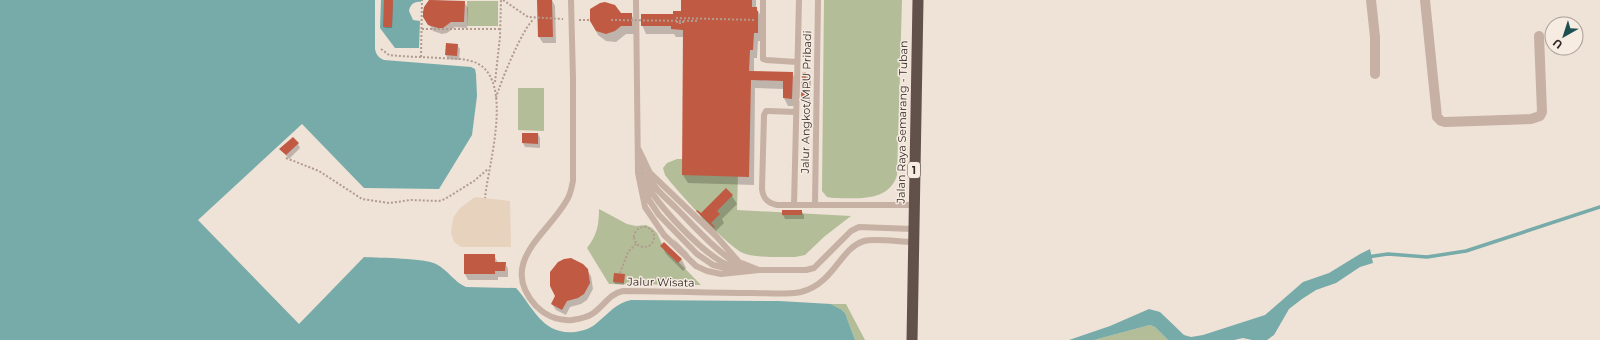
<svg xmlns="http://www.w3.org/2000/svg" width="1600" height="340" viewBox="0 0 1600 340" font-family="Montserrat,sans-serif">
<rect width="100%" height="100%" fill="#efe2d7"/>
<!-- green -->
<path fill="#b3bd98" d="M824,0H902L897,175C889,203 855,198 833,198L827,197L822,191Z
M467,1H498V26H467Z
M518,88H544V131L518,130Z
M677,159H684L738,175L737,210L851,216L825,236L805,255L795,257C781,257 754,258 743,253C727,246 677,191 665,175L663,168L667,163Z
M599,209L627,224L636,226L646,225L652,228L657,233L663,246L701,285L609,284L587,248C597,235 599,225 599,209Z
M831,304H846L865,340H855L845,313L842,310Z
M1150,325L1155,327L1168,340H1094Z"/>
<!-- plaza -->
<path fill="#e7d2be" d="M475,197L510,201L511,247H461L454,242L451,233L453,218L460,208Z"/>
<!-- water -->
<path fill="#77aba9" d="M0,0H375V49C376,55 379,58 384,60L471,67L475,69L476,74L477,96L472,135L439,189L364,188L302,124L198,220L299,324L364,257C380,258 425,258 436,264C448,270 454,282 466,287L516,288C534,308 542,335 575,332C583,331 592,328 598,322C609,313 616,303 631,300L779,301L831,304L842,310L845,313L855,340H0Z
M381,0H421V2C414,1 410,5 409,11L413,20L420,21L419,48H395L380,28Z
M1370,249L1373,263L1360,267L1336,283L1316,290L1302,299L1289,309L1274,335L1267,340H1252L1243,338L1234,340H1168L1155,327L1150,325L1094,340H1069L1110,326L1149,309L1160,312L1184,335L1191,337L1203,335L1265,315L1303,282L1329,273L1360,254Z"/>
<!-- shadow -->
<path fill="#0003" d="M385,0H393L392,28H385L384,26Z
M432,0L464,2L468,8L467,28L455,27L447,33L442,34L433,31L424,16L427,3Z
M538,0H552L555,6L556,43H543L539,37Z
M682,0H756V8L761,16L763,41H758L757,58H754V72L792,73L797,81L796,106H788L784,98V89L755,88L754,185L688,183L683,175L684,37H676L674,34H646L642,25L682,12Z
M621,14H631L636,23V34H626L616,42L606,41L598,35L591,21Z
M457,45L460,49L459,60L448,59L446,55Z
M806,73L811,81L810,107H807L802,99Z
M523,134H538L540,138V148L525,147L523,143Z
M298,144L300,148L289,159L281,149Z
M726,190L732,196L737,204L722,219L724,223L716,231L719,235L702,219L698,211L701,214Z
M801,210L804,215V219H785L783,215Z
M673,238L688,253L690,256L677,244Z
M664,243L682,260L686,268L683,271L666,254L662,246Z
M465,255H494L498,263H505L508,269V277H498V280H468L465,274Z
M587,270L591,276L593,289L587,300L581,304L570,307L566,315L556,310L552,304Z
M624,274V285L615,284L614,282Z"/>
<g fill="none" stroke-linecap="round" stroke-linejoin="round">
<!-- stream -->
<path stroke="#77aba9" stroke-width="3.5" d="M1367,257L1388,254L1427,257L1466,251L1600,207"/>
</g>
<!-- building -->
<path fill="#c05a43" d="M384,0H393L392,27H383Z
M429,0L465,1L464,22H451L443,28H438L428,25L423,17V12L424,7Z
M537,0H552L553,37H538Z
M681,0H752V7H757V11H758V33H754L753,50H750L749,71L793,72L792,99L783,98V81L751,80L749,177L682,175L683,30L671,29V26H641V14H673V11H681Z
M605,2L615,5L621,13H632V26H621L615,31L606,34L596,31L590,21V9L600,3Z
M446,43L458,44L457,56L445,55Z
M802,72H806V99H801Z
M522,133H538V144L522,143Z
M293,137L299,143L286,155L279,149Z
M726,188L733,195L717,211L720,214L711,223L715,227L714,228L696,211L697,210L701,213Z
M782,210H802V215H782Z
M664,242L682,259L678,263L660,246Z
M464,254H495V262H506L505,271H495V274H464Z
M571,258L583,264L588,269L590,283L584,294L578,298L567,301L562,310L551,304L555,296L550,286V272L558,262L564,259Z
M614,273L625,274L624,283L613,282Z"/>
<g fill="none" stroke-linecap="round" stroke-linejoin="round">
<!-- path -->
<path stroke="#b29b8e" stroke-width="2" stroke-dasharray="2 2" stroke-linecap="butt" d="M503,0L528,17L563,19
M579,20H590
M683,21V23H677V18L756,20
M422,29H500
M381,49L389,55C406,57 424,57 441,58C451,59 461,58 471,61C517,73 488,165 485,198
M421,57L422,0
M495,82L500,37L501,0
M496,98C500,83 523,27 534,19
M286,158L319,171L362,199L389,203L411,200L439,201L445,199L474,181L488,169
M634 237a10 10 0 1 1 20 0a10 10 0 1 1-20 0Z
M620,273L628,252L637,243"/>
<!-- service -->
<path stroke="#c6b1a4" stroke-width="6" d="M571,0L573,78V181C572,186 571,191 569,196C553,231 495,261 536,306C546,316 558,321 572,320C578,319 586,318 592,314C603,307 610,293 623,291C666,291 709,293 752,293C768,293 785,295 801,292C834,284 840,248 864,241C875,238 900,242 913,242
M636,0L638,173L645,207L664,235L696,266L707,271L721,274L759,270
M763,0V59L766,60L797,62
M796,112L768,111H766L764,115L762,189C763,198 767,203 777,205H913
M639,150L650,173L716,236L739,262L759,270H806L814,268L851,231L859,227L913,229
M640,159C641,167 643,175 646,183C659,207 699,249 722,262C731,267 739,268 749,269
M647,174C653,188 666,198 677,209C696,228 714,249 737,264
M642,181L649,200L659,215L697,254L713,265L737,271
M794,205L799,0
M815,205L818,0"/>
<!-- minor -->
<path stroke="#c6b1a4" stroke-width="10" d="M1371,0L1375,37V74
M1425,0L1437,117L1441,121L1445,122L1531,119L1540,116L1542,112L1539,36"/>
<!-- trunk -->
<path stroke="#62504a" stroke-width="11" d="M912,340L918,0"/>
<!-- path-bridge -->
<path stroke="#b29b8e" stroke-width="2" stroke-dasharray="2 2" stroke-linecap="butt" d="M611,20L698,21"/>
</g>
<g text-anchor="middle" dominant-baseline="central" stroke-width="3" stroke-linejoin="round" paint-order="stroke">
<!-- shield labels -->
<rect fill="#f7ece2" stroke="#6d635e" stroke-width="1" x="908" y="162" width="12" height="16" rx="3"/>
<g font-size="10" font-weight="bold" fill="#322825">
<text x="914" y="170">1</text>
</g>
<!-- street labels -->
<g font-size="11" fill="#322825" stroke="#f7ece2">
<text transform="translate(806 102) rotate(-89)">Jalur Angkot/MPU Pribadi</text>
<text transform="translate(902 122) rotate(-89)">Jalan Raya Semarang - Tuban</text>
<text transform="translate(661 282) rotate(1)">Jalur Wisata</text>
</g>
</g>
<!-- north arrow -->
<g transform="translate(1564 36) rotate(219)"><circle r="19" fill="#f7ece2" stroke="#a89e96"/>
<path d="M0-3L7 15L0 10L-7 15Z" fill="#1d5151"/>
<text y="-6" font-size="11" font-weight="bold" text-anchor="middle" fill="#322825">U</text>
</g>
</svg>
